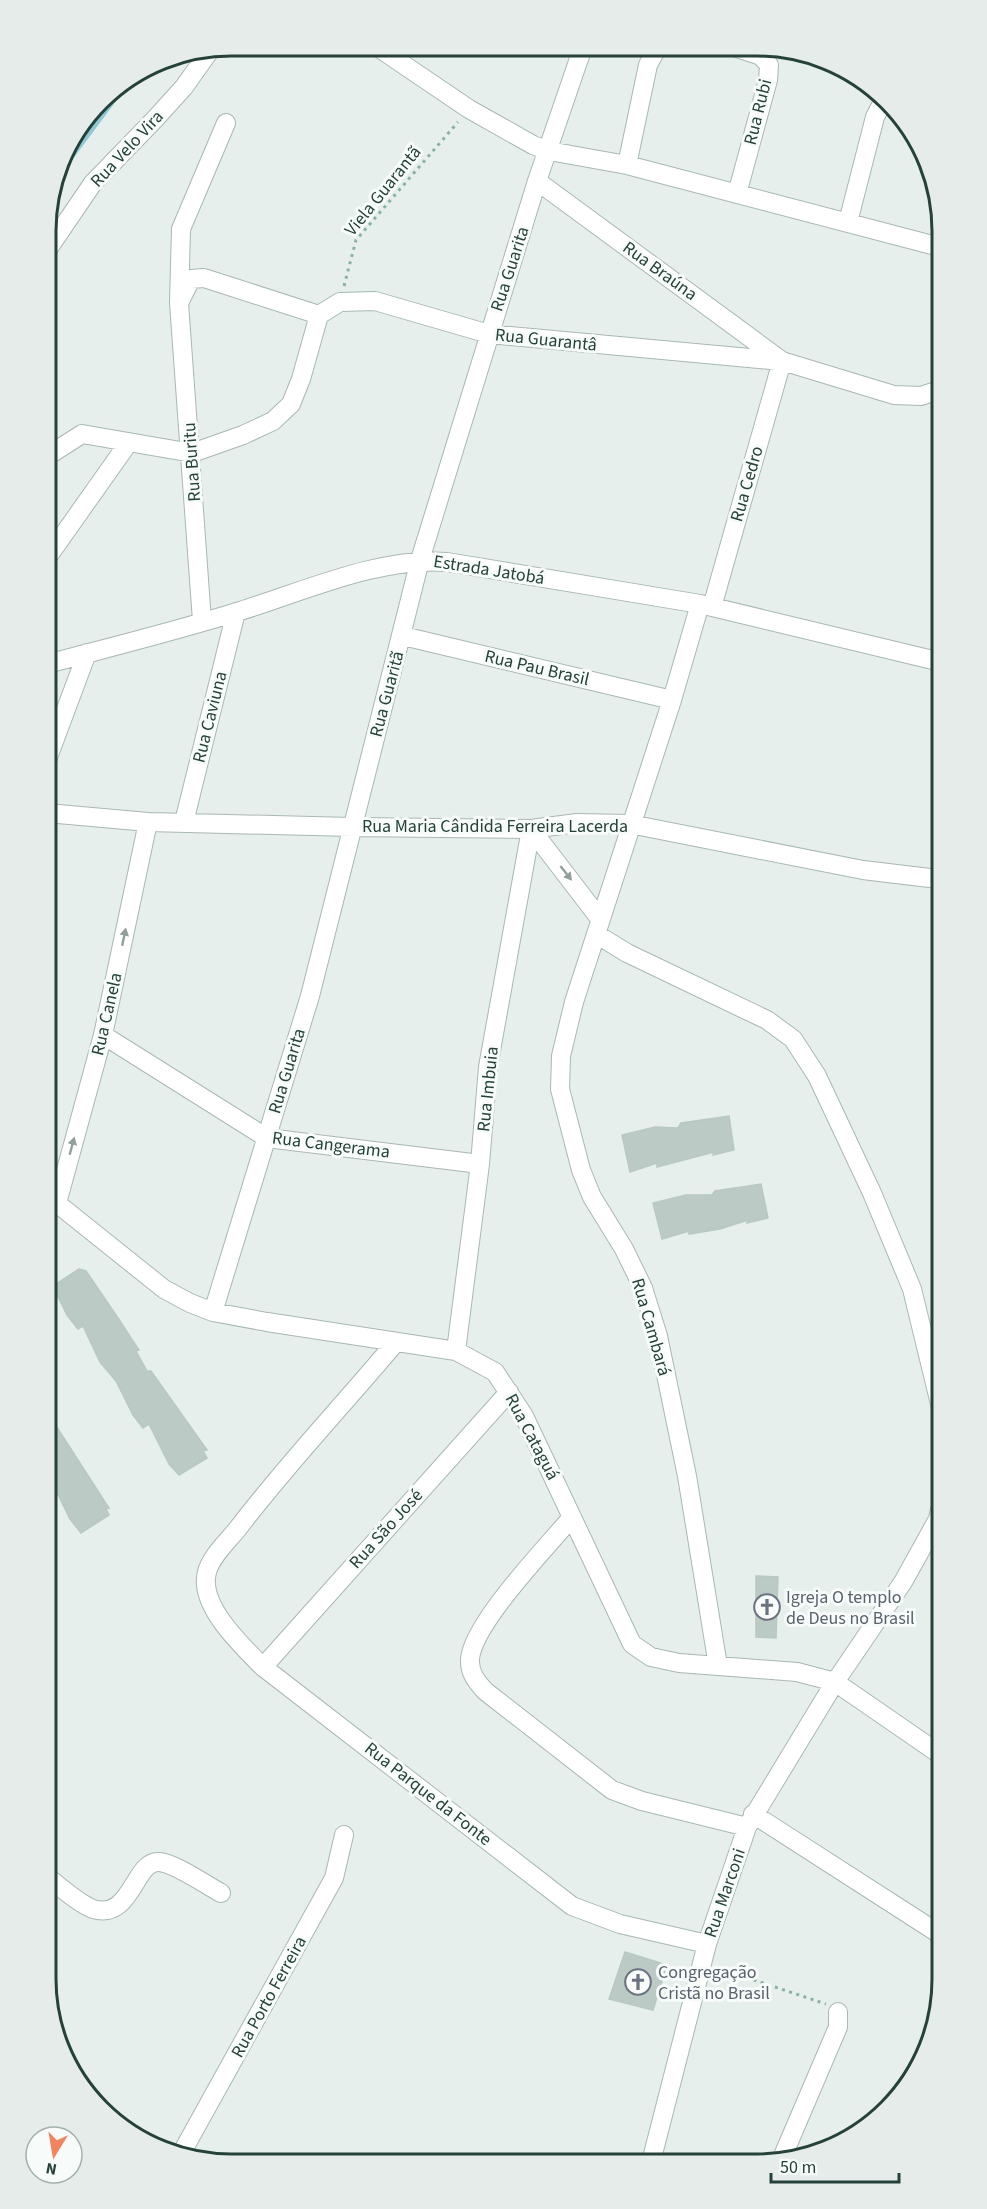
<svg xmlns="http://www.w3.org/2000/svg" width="987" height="2209" viewBox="0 0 987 2209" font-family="'Source Sans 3',sans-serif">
<rect width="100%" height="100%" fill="#e6efeb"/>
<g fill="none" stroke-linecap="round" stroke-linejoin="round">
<!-- stream -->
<path stroke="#8ec9d4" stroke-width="5" d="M57,176L131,77"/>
</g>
<!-- building -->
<path fill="#bbcac4" stroke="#b8c9c2" stroke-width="1.5" d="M729,1116L734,1150L713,1155L714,1152L657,1167V1163L630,1172L622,1135L655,1127L678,1128L681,1123Z
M761,1184L768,1218L747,1223L748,1220L720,1229L689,1234V1231L662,1239L653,1203L686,1195H712L715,1191Z
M79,1269L86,1271L118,1318L139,1350L136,1351L147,1371H151L207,1450L203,1451L207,1458L179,1475L169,1464L149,1424L143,1428L133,1415L116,1381L100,1362L83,1326L78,1329L67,1315L53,1286Z
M49,1415L109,1508L106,1509L109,1515L81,1533L70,1519L50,1478Z
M756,1576L778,1577L776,1638L756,1637Z
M625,1952L667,1965L653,2010L609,1999Z"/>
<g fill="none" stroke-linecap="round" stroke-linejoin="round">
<!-- minor casing -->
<g stroke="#a8b8b2" stroke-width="20">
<path id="minor" d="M376,46L469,109L533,145L549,151L627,165L936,246
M627,165L648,65L657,48
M537,181L782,361L712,607
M737,194L768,80L769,65L761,56L737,48
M848,222L875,117L885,98
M46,252L93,183L155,119L184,87L211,49
M179,303L191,279L204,278L319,315L340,302L375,301L489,334L782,361L894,395L921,396L936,391
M46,457L82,434L192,453L243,435L273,421L291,404L301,379L319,315
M47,558L129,442
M700,604L672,700L574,1002L561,1056L560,1089L581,1170L592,1197L624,1249L643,1288L658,1336L687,1476L718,1666
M202,621L179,303L181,229L226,123
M403,636L672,700
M47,664C111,647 176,631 240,611C305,591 379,557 447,562L700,604L937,661
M47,760L87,653
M47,813L148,822L352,827L531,829L577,823L630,824L863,870L938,879
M184,822L236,612
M531,829L600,919
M596,934L627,953L767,1020L793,1039L817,1076L872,1193L912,1289L940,1404
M103,1035L267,1138L480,1164
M49,1197L164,1289L190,1303L213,1312L267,1322L456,1351L495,1372L524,1416L632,1644L651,1657L679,1663L797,1672L835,1682L941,1755
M57,1203L103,1035L148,822
M213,1312L310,996L420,560L537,181L583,47
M396,1342C344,1404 288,1463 239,1527C229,1540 211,1556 207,1572C198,1605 242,1646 263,1667L572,1906L620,1924L707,1944
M456,1351L480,1164L488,1067L531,829
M572,1517C547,1547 473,1623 470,1659C469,1673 477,1682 485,1691L612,1790L642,1801L747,1827
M263,1667L509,1392
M753,1814L941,1935
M51,1880C63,1889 79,1904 93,1909C132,1921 134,1860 159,1862C175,1863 206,1885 221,1893
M181,2154L334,1878L344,1835
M652,2158L707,1944L747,1827L835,1682L903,1582L938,1519L940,1510
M782,2158L838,2027V2012"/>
</g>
<!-- path -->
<path stroke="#86b3a5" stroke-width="3" stroke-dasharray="3 4.5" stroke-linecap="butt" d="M344,286L356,240L458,122
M718,1968L826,2004"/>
<!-- minor -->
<use href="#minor" stroke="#fff" stroke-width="18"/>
</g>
<!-- one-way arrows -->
<defs><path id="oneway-solid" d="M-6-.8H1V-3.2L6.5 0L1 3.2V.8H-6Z" transform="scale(1.5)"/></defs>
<g fill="#92a09c">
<use href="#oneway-solid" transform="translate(566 873) rotate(52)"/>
<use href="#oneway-solid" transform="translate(124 937) rotate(-78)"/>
<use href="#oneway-solid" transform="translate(72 1146) rotate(-75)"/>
</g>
<!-- icons -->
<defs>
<g id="church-ring" transform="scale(1.35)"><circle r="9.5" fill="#f7fbf9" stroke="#6b7280" stroke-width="1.5"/><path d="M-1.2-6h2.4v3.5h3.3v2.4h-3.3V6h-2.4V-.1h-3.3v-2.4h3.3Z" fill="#6b7280"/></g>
</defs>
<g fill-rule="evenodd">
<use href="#church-ring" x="767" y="1607"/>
<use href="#church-ring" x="638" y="1982"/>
</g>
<g text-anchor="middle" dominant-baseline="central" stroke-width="6" stroke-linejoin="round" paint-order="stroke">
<!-- street labels -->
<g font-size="18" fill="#24423a" stroke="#f7fbf9">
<text transform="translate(758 112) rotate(-76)">Rua Rubi</text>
<text transform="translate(127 149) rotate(-47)">Rua Velo Vira</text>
<text transform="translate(383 191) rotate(-51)">Viela Guarantã</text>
<text transform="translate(510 269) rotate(-72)">Rua Guarita</text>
<text transform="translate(660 271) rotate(36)">Rua Braúna</text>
<text transform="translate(546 340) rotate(6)">Rua Guarantâ</text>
<text transform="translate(192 462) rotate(-94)">Rua Buritu</text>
<text transform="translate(747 484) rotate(-74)">Rua Cedro</text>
<text transform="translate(489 570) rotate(9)">Estrada Jatobá</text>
<text transform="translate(537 668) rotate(13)">Rua Pau Brasil</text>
<text transform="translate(387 694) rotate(-75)">Rua Guaritã</text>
<text transform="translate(210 717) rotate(-76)">Rua Caviuna</text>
<text x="495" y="826">Rua Maria Cândida Ferreira Lacerda</text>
<text transform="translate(107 1014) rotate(-77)">Rua Canela</text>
<text transform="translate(287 1071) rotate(-73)">Rua Guarita</text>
<text transform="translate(488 1089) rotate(-84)">Rua Imbuia</text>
<text transform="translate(331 1145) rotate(7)">Rua Cangerama</text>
<text transform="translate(651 1327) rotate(74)">Rua Cambará</text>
<text transform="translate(532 1437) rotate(62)">Rua Cataguá</text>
<text transform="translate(386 1529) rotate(-48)">Rua São José</text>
<text transform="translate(428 1794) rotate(38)">Rua Parque da Fonte</text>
<text transform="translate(725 1893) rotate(-71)">Rua Marconi</text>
<text transform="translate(269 1997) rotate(-61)">Rua Porto Ferreira</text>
</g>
<!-- worship labels -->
<g font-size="18" fill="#5b616d" stroke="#f7fbf9" text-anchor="start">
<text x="786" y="1597">Igreja O templo<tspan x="786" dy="21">de Deus no Brasil</tspan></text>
<text x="658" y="1972">Congregação<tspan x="658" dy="21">Cristã no Brasil</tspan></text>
</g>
</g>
<!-- crop -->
<path d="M0 0H987V2209H0ZM231 56H757A175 175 0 0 1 932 231V1979A175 175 0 0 1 757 2154H231A175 175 0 0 1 56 1979V231A175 175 0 0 1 231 56Z" fill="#e6ecea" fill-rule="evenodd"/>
<path fill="none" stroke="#24423a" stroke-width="3" d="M231 56H757A175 175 0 0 1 932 231V1979A175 175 0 0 1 757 2154H231A175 175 0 0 1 56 1979V231A175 175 0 0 1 231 56Z"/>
<!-- north arrow -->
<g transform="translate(54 2155) rotate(191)"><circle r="28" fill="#f7fbf9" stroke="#a3b1ad" stroke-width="1.5"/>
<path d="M0-4.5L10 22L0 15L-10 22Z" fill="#f4845f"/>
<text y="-9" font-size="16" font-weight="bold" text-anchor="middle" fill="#24423a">N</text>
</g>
<!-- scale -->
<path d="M771 2173v9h128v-9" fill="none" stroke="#24423a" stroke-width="3"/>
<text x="780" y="2173" font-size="18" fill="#24423a" stroke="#f7fbf9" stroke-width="4.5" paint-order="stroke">50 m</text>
</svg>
